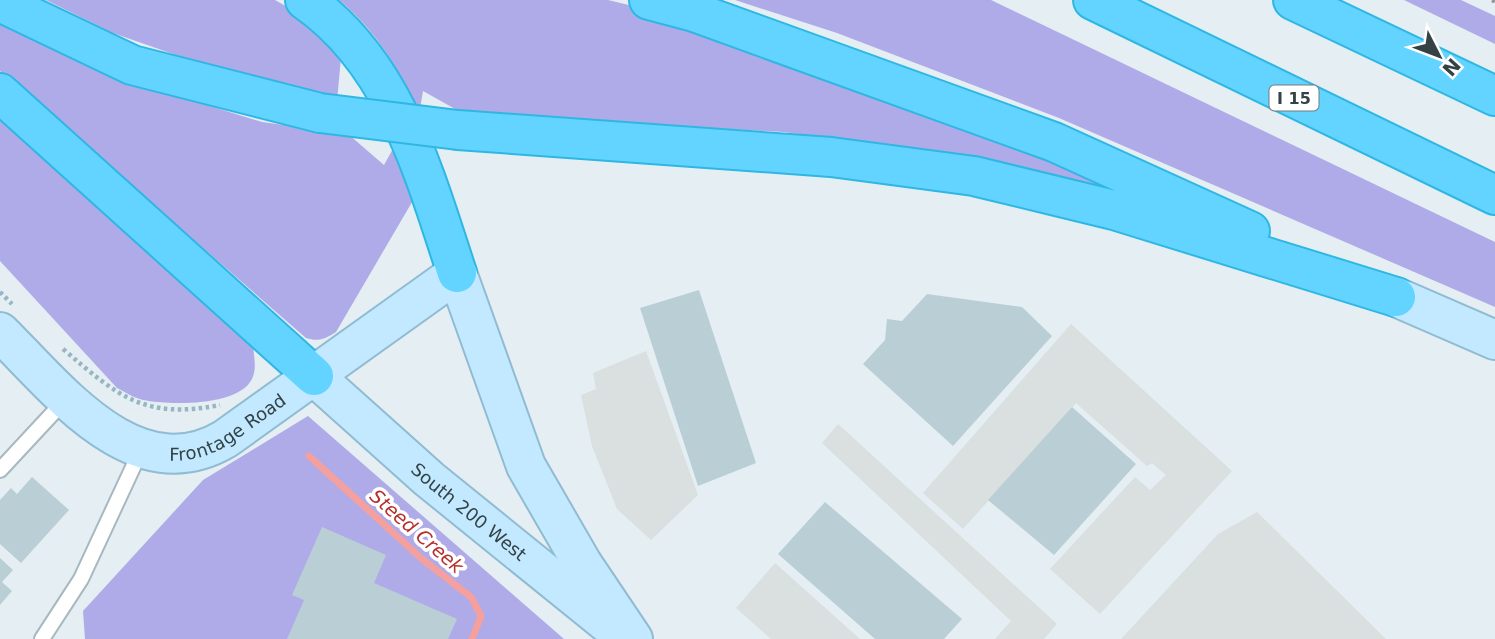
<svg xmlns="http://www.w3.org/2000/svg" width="1495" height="639" viewBox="0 0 1495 639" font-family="'DejaVu Sans',sans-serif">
<rect width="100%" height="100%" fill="#e4eef3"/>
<!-- green -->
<path fill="#afabe9" d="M46,0H275L317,24L342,47L337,101L190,60L113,33Z
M339,0H608L695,21L1205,216L889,147L784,132L464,114L423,91L420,109H417C397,66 376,31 339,0Z
M735,0H991L1495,242V307L1059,118L837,33Z
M1404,0H1461L1495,16V44Z
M0,20L135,83L262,122L348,134L384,165L394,147L415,197L336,332C325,339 319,342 306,338L0,71Z
M0,110L253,346C254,357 257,368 252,379C238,407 169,405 143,400C134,398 125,392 117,388L0,261Z
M308,416L564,639H85L83,611L203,480Z"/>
<!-- parking -->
<path fill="#dadfe0" d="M1071,324L1232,471L1100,614L1050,569L1135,477L1150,490L1166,475L1152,463L1147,466L1076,403L963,529L923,493Z
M646,351L698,495L651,540L617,509L592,446L581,395L596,389L593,373Z
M838,424L1057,624L1044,639H995L1011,621L822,443Z
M1257,512L1386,639H1121L1218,534Z
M775,563L860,639H771L736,608Z"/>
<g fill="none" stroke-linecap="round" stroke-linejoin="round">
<!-- stream -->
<path stroke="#f3a09e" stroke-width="7" d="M309,456L422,559L471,597L481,616L472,639"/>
</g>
<!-- building -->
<path fill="#b9cfd5" d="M699,290L756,463L698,486L640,308Z
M927,294L1022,307L1052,336L953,446L863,364L885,340L887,319L902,321Z
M1072,407L1136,464L1054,555L988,500Z
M32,477L69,510L21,563L0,544V500L11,488L17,494Z
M825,502L962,619L944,639H875L778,554Z
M322,527L386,555L374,583L457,619L448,639H287L304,600L292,595Z
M0,558L13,570L2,582L12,591L0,605Z"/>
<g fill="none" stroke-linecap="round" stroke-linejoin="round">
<!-- lane casing -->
<g stroke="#a7b8bf" stroke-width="18">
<path id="lane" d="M0,470L66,399
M42,639L81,579L141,450"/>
</g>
<!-- secondary casing -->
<g stroke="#90bbd1" stroke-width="42">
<g id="secondary">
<path d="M1396,297L1495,340"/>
<path id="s1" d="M0,332C58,389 135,492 225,439L457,273L526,466L582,563L633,639"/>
<path id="s2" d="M314,376L429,479L612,627"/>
</g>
</g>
<!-- highway casing -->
<g stroke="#2fb7e3" stroke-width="42">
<path id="highway" d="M305,0C395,62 425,176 457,273
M649,0L694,12L1054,142L1250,231
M1093,0L1495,195
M1293,0L1495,96
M0,2L132,65L320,113
M0,93L314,376
M458,130L831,157L974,176L1114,210L1396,297"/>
</g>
<!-- path -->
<path stroke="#97b6c1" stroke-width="4.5" stroke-dasharray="3.5 3.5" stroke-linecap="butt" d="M0,292L12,304
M63,349C118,396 144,420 220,405"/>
<!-- lane -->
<use href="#lane" stroke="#fff" stroke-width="14"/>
<!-- secondary -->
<use href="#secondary" stroke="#c2e9ff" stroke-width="38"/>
<!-- highway -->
<use href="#highway" stroke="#63d4ff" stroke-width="38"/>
<!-- rail -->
<path stroke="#959595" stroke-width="5" stroke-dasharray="9 9" stroke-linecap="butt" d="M1492,0L1495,1"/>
<!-- highway-bridge casing -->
<g stroke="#2fb7e3" stroke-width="42" stroke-linecap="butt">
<path id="highway-bridge" d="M320,113L458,130"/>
</g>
<!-- highway-bridge -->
<use href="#highway-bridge" stroke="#63d4ff" stroke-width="38"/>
</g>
<g text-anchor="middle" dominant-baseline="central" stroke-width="7" stroke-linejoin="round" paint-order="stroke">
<!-- shield labels -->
<rect fill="#fff" stroke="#717b7d" stroke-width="2" x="1269.5" y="85.5" width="49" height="25" rx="5"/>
<g font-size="16" font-weight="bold" fill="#344245">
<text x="1294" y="98">I 15</text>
</g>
<!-- street labels -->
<g font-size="18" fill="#344245" stroke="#fff">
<text stroke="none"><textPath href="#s1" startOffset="278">Frontage Road</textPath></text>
<text stroke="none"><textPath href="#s2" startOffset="206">South 200 West</textPath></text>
</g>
<!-- water labels -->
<g font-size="19" font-style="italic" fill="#b52e2a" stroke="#fff">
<text transform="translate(417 531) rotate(41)">Steed Creek</text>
</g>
</g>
<!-- north arrow -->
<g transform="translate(1439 56) rotate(132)" stroke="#ffffff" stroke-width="5" paint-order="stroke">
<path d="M0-5L12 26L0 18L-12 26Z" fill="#344245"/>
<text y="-10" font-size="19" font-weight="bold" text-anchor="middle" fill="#344245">N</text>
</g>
</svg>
